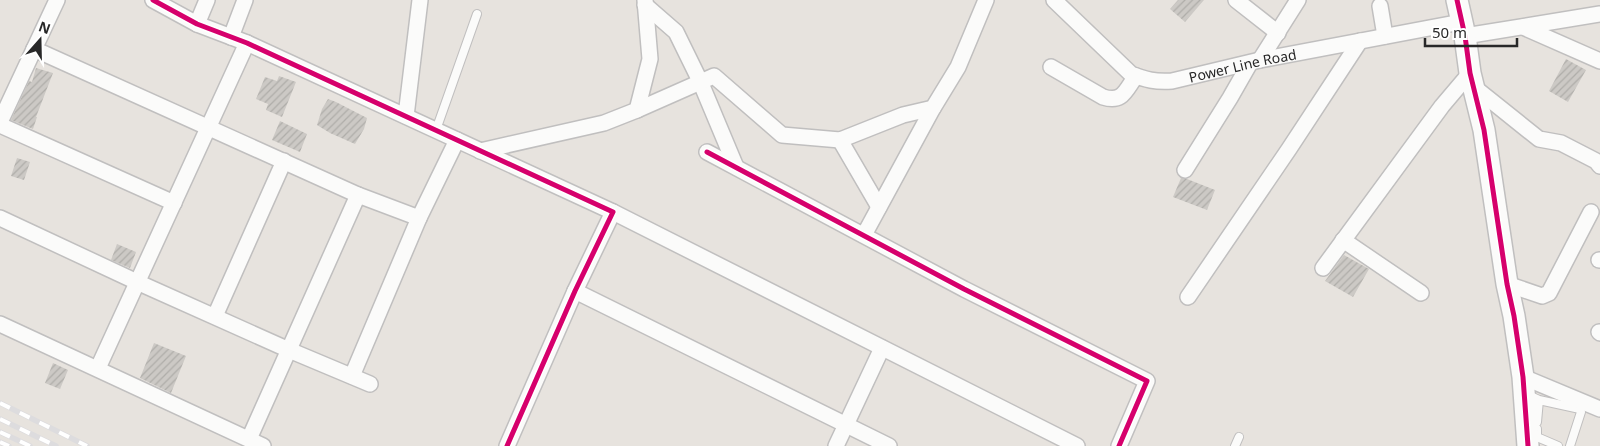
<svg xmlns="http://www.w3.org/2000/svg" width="1600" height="446" viewBox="0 0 1600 446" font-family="'Noto Sans',sans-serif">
<defs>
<pattern id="building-hatch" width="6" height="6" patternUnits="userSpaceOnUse" patternTransform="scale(1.25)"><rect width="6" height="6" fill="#ccc9c5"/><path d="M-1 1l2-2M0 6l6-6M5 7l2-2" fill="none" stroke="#afada9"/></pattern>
</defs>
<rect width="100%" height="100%" fill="#e7e3de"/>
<!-- building -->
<path fill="url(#building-hatch)" d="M1178,0H1204L1185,22L1170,9Z
M1566,59L1586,70L1568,102L1549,91Z
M36,68L53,73L36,117H37L33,129L11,120L29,81L32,82Z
M279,76L296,82L282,117L266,110L268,104L256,99L265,77L277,81Z
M328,99L336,102L367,118L364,129L355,144L330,133L317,125L322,109Z
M280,121L307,134L300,152L272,140Z
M17,158L30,162L24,180L11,176Z
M1181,178L1187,179L1215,190L1207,210L1173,197Z
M117,244L136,252L130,268L111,260Z
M1344,255L1369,269L1353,297L1325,281Z
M154,343L186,356L171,393L140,378Z
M53,363L68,370L60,389L45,383Z"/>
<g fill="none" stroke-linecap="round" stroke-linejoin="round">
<!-- lane casing -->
<g stroke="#c0bfbf" stroke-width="10">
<path id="lane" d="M436,130L477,14
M1526,394L1539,400L1580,409L1581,412L1570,446
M1537,422L1539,400
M1537,429V437L1558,446
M1235,446L1239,437"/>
</g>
<!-- street casing -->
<g stroke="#c0bfbf" stroke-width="18">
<g id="street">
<path d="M153,0L197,24L247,43L613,212L575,291L507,446"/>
<path id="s1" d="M1054,0L1131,74C1146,80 1155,82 1172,81L1260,60L1461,22"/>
<path d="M1236,0L1278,33"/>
<path d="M645,5L676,32L700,81L736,167"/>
<path d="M1380,6L1385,36"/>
<path d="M197,24L207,0"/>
<path d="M1523,27L1600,61"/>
<path d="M1465,36L1600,14"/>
<path d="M231,37L245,0"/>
<path d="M34,49L358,195L419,218L457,140"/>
<path d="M1260,60L1298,0"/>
<path d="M1051,67L1103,97C1123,103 1125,91 1136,76"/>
<path d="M1474,87L1539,139L1561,143L1596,161L1600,166"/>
<path d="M637,110L714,76L782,135L840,140L903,115L933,108L958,67L986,0"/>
<path d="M406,116L420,0"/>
<path d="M0,122L57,0"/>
<path d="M0,125L174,203"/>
<path d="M840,140L879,207"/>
<path d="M480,151L604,123L637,110L650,59L645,0"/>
<path d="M707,152L964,289L1147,381L1119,446"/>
<path d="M1185,170L1230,98L1250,63"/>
<path d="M613,212L1077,446"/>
<path d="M0,218L137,282L289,350L370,384"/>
<path d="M864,235L933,108"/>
<path d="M1343,240L1421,293"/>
<path d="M1599,260H1600"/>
<path d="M1323,268L1442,106L1470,73"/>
<path d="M1507,284L1542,296L1549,293L1591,212"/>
<path d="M575,291L889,446"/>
<path d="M1188,297L1289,149L1360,41"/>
<path d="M215,316L284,161"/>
<path d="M0,324L263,446"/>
<path d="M1599,332L1600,333"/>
<path d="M98,368L247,43"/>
<path d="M352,376L419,218"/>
<path d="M1523,377L1600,409"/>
<path d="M249,439L358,195"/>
<path d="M836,446L882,348"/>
</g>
</g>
<!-- secondary casing -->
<g stroke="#c0bfbf" stroke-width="24">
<path id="secondary" d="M1457,0L1465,36L1470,73L1484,130L1507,284L1514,316L1523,377L1528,446"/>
</g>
<!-- lane -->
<use href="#lane" stroke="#fbfbfa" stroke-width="8"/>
<!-- street -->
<use href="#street" stroke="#fbfbfa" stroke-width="15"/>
<!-- secondary -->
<use href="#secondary" stroke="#fbfbfa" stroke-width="21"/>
<!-- rail casing -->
<g stroke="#dddcde" stroke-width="5.5">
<path id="rail" d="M0,403L87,446
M0,419L56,446
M0,432L30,446
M0,442L9,446"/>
</g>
<!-- rail -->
<use href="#rail" stroke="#fff" stroke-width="4" stroke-dasharray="11" stroke-linecap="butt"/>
<!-- cycleway casing -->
<g stroke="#fff" stroke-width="8">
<path id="cycleway" d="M153,0L197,24L247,43L613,212L575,291L507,446
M1457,0L1465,36L1470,73L1484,130L1507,284L1514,316L1523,377L1528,446
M707,152L964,289L1147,381L1119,446"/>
</g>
<!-- cycleway -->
<use href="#cycleway" stroke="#d6006c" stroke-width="5"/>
</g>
<g text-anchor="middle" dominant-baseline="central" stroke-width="4" stroke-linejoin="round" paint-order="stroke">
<!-- street labels -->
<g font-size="14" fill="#282828" stroke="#fff">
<text stroke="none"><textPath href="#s1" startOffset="221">Power Line Road</textPath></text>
</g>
</g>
<!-- north arrow -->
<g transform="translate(40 40) rotate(20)" stroke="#ffffff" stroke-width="4" paint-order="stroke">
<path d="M0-4L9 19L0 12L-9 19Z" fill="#282828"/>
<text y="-8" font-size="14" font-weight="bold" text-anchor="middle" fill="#282828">N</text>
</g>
<!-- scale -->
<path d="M1425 38v8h92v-8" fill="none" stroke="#282828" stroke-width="2.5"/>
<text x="1432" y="38" font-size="15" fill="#282828" stroke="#ffffff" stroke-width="4" paint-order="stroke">50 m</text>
</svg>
